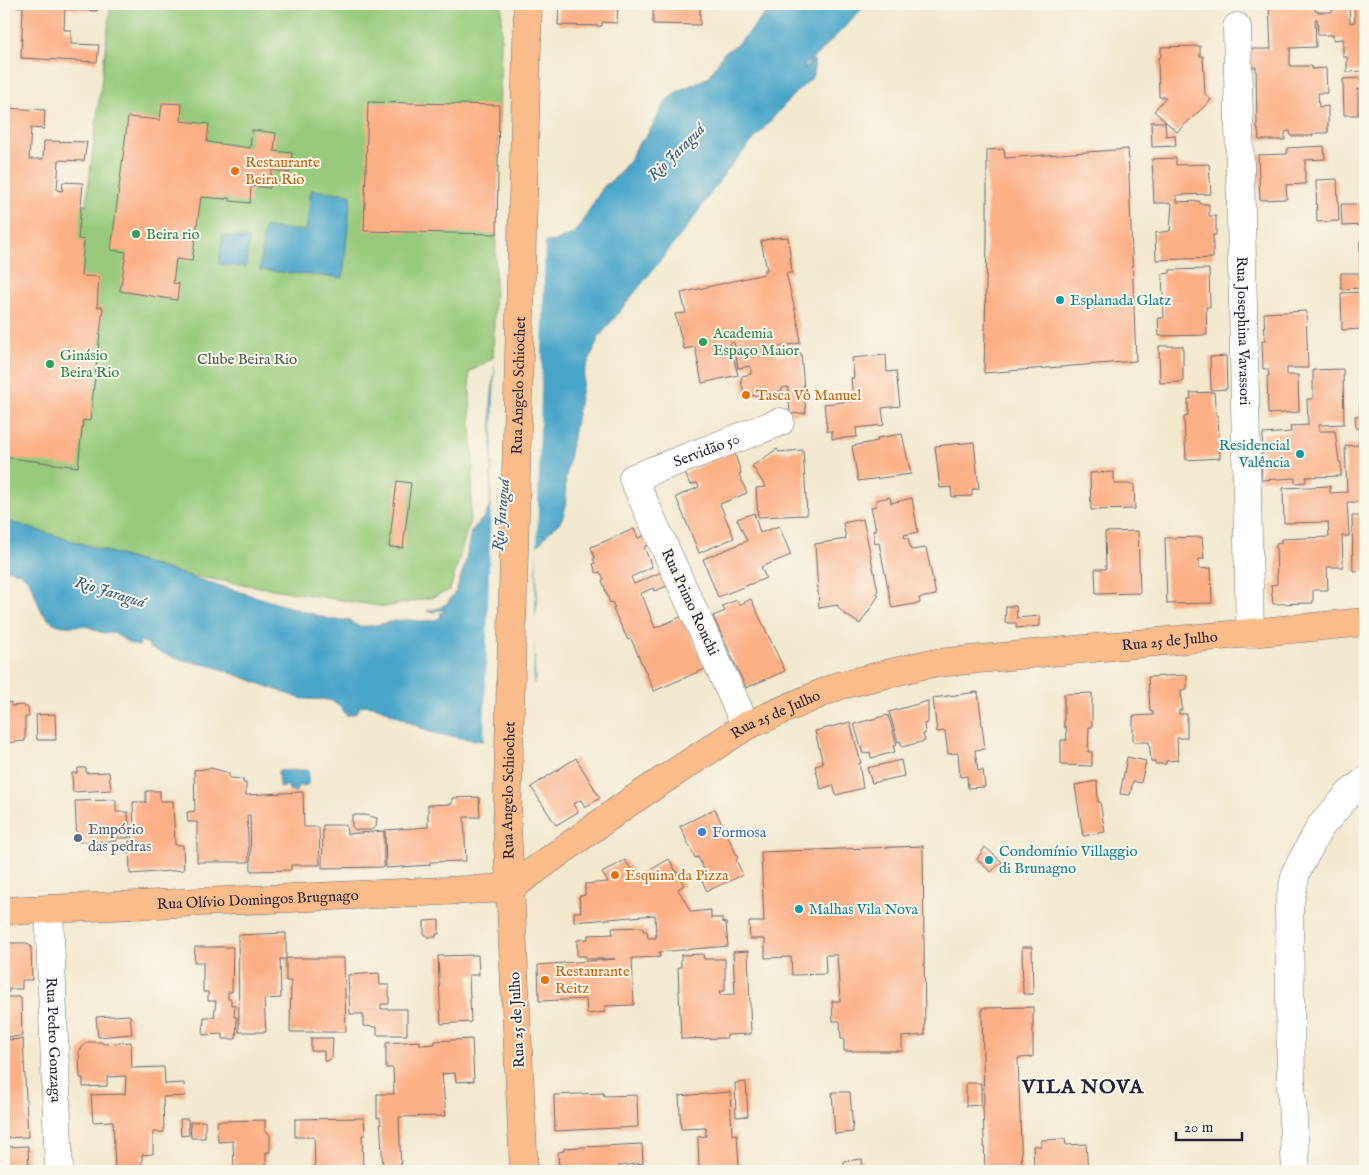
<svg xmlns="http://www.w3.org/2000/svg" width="1369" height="1175" viewBox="0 0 1369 1175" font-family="'IM FELL English',serif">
<rect width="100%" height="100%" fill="#fbf7ec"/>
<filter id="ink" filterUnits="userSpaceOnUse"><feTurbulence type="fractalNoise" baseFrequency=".02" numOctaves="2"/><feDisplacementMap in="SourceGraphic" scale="10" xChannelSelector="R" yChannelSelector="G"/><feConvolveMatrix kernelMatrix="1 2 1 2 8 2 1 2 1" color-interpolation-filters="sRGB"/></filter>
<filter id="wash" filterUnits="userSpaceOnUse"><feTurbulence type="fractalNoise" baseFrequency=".0096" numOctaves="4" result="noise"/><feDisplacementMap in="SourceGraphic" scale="20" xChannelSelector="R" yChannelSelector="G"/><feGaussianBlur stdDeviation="1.12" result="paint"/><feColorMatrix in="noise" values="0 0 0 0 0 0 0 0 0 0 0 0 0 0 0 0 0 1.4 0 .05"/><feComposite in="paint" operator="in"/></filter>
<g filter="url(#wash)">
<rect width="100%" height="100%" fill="#f2e8ce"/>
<!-- green -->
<path fill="#97ca7b" stroke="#5c765b" d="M111,4H502L493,358L469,372L473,467L470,520L450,590L430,598L385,607L186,575L4,520V202L86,205Z"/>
<!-- water -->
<path fill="#4aa5c8" stroke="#366482" d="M773,4H867L822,50L805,65L804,69H805L810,62L814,60V73L810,80L794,94L726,171L687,227L599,337L585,370L566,475C564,491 570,511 558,524C555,527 552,529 549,532C543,538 544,541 536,546L537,604L533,627L535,679L519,720L495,738L483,741L442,735L427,731L378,707L368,705L360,706C358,713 354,715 346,715C344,712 342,707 339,705C330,696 310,701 299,698L215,667L175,658L150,648L147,643L140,641L139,646L129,643L113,632C100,636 96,628 84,626C75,625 65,628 56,624C27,611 45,572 4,569V520L332,620H350C352,622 354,625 359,626C374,628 390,620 406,620C417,620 430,624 441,617L440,614L446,610H437L434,612L427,611L440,608L443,605H446L456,591L465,565L471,531L485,516L490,506L492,463L491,403L499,333L540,243L556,241L575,233L604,186L616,177L629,161L639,143L646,137L667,100L678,91L709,77L724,53L737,44L748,34Z
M311,190L351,194L343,278L260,270L264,227L306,231Z
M222,236L249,239L246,267L219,264Z
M308,770V784L303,787L299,784L298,790L293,792L289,790L288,785L282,788L279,786L278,771Z"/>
<!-- pier -->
<path fill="#f2e8ce" d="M545,239L533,692L522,721L495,741L484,743L496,332L502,305L521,254L538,240Z"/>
<g id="blocks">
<!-- building -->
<path fill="#fbaf85" d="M4,4H98L97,11L65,9L64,30H71V44L99,45L97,62L21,58L23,7L4,6Z
M559,4H618L617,23L602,22V26L558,25Z
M653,4H700V25L653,24Z
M1315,5V11H1318V12H1332V6L1349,5L1350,23L1355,22L1354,6L1365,5V71L1347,72V57H1343V39L1333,40V35H1318L1317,19H1315L1316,47L1290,48V66H1312V69L1326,68L1327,93H1318L1319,107L1328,106V133H1317L1313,134V136H1291L1290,131L1285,132V140H1259L1258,129H1257L1256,67H1249V49H1271L1269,6Z
M1200,46V56H1203L1205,94L1211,100L1177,132L1154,111L1166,97H1159L1158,58L1161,57V47Z
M1362,78L1363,89H1358V115H1344L1343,79Z
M368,102L499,105L497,234L364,231Z
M162,103L182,104L181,121L209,124L207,142L250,148L252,130L276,133L274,151L292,153L290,173L272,170L270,188L251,186L250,203L230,201V198H226V199L201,197L192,261L176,259L173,283L179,284L177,300L120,291L126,252L111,250L128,117L160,120Z
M4,108L45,110L44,129L31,128L29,159H43L44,141L87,142L84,161L59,160L57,190L62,191L63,182L83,183L78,239L84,240L81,276L99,277L97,307H103L90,421L83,420L78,467L4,457Z
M1151,122H1165L1166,136L1175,135L1176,146L1152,147Z
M1324,146L1325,159L1305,160V184L1286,185L1287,199L1260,200L1258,155L1287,154V148Z
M1004,149L1005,158L1128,149L1136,361L984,373L987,240V150Z
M1176,158V165L1209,164L1211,194L1177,195V202L1200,201V204H1209V216H1216V235H1213V258L1156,260L1155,233L1170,231L1172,203H1154L1152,159Z
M1337,179L1339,221L1317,222L1316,180Z
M1341,204H1362L1363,225L1342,226Z
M1362,234H1365V329L1342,330L1341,293L1362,292V288L1341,289V273H1360V241H1362Z
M788,237L792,273H786L799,327L800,343L776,347L777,356L801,353L806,413L790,414L788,387L782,388V391L745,397L741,381L742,376L751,374V366L738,368L734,342L730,343L738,375L702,383L695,347L684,349L675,314L686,313L681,293L764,274V270H767L761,241L774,238Z
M1209,269L1210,307H1206L1207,335L1159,336L1158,318H1164L1162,274L1170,273V270Z
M1306,311L1308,368H1287V375H1298L1299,412L1268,414L1267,376H1269L1268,369H1263L1262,341H1265L1264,313Z
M1159,346H1183V382L1160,383Z
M886,355L887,372L896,371L900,406L882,408L884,425L856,428L857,437L832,439V431H827L824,404L853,401L851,378H854L852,358Z
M1226,356L1227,389L1211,390L1210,357Z
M1343,369L1344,424L1319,425V431H1335L1339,462H1341V476L1306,477V482L1295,483V478L1261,480L1263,434L1291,432L1290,426L1308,425L1307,399H1313V370Z
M1214,392L1216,415H1218L1220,458L1186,460L1184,417L1188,416V399H1191L1190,393Z
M1360,404H1365L1363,469H1365V502H1347L1349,536H1342L1343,567H1327L1328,590H1313V603L1273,604L1271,585L1277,584L1276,544L1281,543V539L1329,537L1328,522L1284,523L1283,488L1330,486V493L1347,492L1345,446L1359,445V428H1356L1355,416H1360Z
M902,434L911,474L858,481L852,446L878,441L877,438Z
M974,442L979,489H972V496L952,497L951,487L940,488L935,446Z
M777,449L779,452L803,450L807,515L758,517L756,488L766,487L752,466Z
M734,451L741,473L739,474L747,493L720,504L734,538L699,553L676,497L699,487L697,483L690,485L685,473Z
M1114,472V484H1134L1135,509L1091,510L1090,473Z
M397,481L411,483L403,548L389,547Z
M890,497L891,503L912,498L918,532L904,535L905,538H908L911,550L926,548L936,595L919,598L920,603L892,608L879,543L875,544L873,530H876L871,507L876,506V500Z
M754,513L760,533L779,526L791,555L761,567L766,578L718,597L703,559L747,541L737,519Z
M1352,516H1365V570L1353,571Z
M863,519L878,591L876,593L879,595L860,624L843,613L838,607V605L819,608L815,544L846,539L843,523Z
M634,529L638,538L648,534L653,544L644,547L652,567L631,577L634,584L664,571L670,585L654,591L653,588L640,594L642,598L643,597L655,628L683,616L705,669L654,691L631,639L628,640L613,609L615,608L612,602L610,603L602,580L604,579L600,572L596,573L593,564L595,563L593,559L595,558L591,547Z
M1138,531L1140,593L1096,594L1095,569H1106L1105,532Z
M1202,537L1204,559H1199V569L1211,568L1212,603L1167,604L1165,538Z
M751,599L785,671L746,688L713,616L725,611L722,606L737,600L739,605Z
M1006,606H1016L1017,618L1040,616V626L1016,628V623H1005Z
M1187,675V689L1181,690L1182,710H1179V714H1187V738H1177L1178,760L1166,761V764H1155V762H1151L1149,742H1133V716L1153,715V712L1150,711L1148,677Z
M978,692L985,749L975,750L978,771L983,770L985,787L968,788L967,776L960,777L958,753L948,754L945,731L937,732L933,698Z
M1092,693V727H1089L1088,752H1092V766L1061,765V740H1067L1066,727H1064V694Z
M928,701V723L924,724L925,734H923L925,741L902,747L900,741L898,742L889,712Z
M11,702V706L24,705V707H28L29,717H25V741L4,743V703Z
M55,714L56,740H37L36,715Z
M888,715L897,745L893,746L895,752L871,758L870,752L863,754L854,724Z
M850,722L861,763H859L863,788L836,795L833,785L821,789L815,766L823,764L815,731Z
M1127,757L1146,761L1141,783L1133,781L1130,795L1120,794Z
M576,758L600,798L585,807L581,800L573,804L578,812L556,825L531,787Z
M901,760L904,776L872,783L867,768Z
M78,768H86V773L109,772L111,790L73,792L72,773H77Z
M211,768L229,773V778L243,779V783H246V795L303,792L304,827H319L320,865H291V870L251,871L250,815H247L249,862H197V822H188L187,812L195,811L194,770Z
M1097,781L1098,802H1100L1105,832L1083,836L1075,785Z
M146,791H160V801H173L175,845H183L184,870L130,874L129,841H132L131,832H134L133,802H146Z
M479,797L480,817H464L466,861L430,862V865L386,868L385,830L428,827V805L452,804V798Z
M116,800V812H128L129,838H117V841L77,842L75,801Z
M715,809L738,858L736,860L743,875L707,891L700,876L706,874L698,857L695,858L680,826Z
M352,815H365L377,818L376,827L371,830H356L352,827Z
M323,825H346L347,834L384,831V867L322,868Z
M923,846L925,1035L902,1037V1051H844V1039H841L840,1021H833L832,1001H840L837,955H825L826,974L792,975L791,957L765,958V939H750L749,922H764L761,852Z
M985,847L1002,862L991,872L977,859Z
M669,859L684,885L678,889L691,912L711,910V918H722V922L726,923L728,946L659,952L660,957L632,958L634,1005L605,1006V1012L587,1014L586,999L539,1001L538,965L615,959H586V956H577V940L588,939V935L613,934L612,928L643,927V931H647L648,938H656L655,915L574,922V912H581L579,896L585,895V884L608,882L602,873L625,860L637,878Z
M439,920V934H436V937H427V935H424V921Z
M286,933V959L289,958H344L346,1032H290L291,981H286V959H280L281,998L264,999L266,1032H239L238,935Z
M4,943H27L31,947L32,980H22V989H9V992L4,993Z
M195,947H233L232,992H228V999H231V1005H235L234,1017H237L236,1039H223V1034L203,1035L204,1017H214L216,1001H208V992H203V962H194Z
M1022,947H1032L1033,994H1023Z
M748,951L751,1034L727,1035V1038L681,1039L678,967H681V955L703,954L704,959H725V991H719L720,995L735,994L733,952Z
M478,955L479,975H469L471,1022L441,1024L438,956Z
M379,973L380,985H389V1004H381V1009H407V1035H377V1027L363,1026V1014H350L348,975Z
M4,997H21L22,1036L4,1037Z
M1033,1007V1057L1018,1058L1022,1171H985L983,1105H984L982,1008Z
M130,1015L132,1034L98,1037L96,1017Z
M311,1038H333L332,1057L328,1061H324V1051H311Z
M23,1039L28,1137L4,1138V1040Z
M472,1039L474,1081L456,1082L455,1073L442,1074L446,1116L399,1117L401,1171H383L380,1117L377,1118V1094H394L393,1068H386V1043L420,1041V1045L435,1044V1041Z
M87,1042H102L103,1044L131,1042L132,1068L164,1067L165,1084L184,1083L185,1096L163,1097L164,1132H153V1154L142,1155V1171H115L113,1121L93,1122L91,1095L125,1094L126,1076L107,1077V1086L83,1087V1078H80L79,1051Z
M746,1082L748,1116L736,1117L735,1083Z
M966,1083H981V1105L966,1106Z
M730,1092L732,1135L737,1134L739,1166H717V1171H699L698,1137L706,1136V1128L681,1129L679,1096Z
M832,1092H850L853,1132L835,1134Z
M603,1093L604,1096L637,1095L638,1127L555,1131L554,1095Z
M364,1118L365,1135H362L363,1171H315L314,1137H295V1119Z
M180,1119H188L189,1135L181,1136Z
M265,1120V1132H268L270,1135V1152H266V1171H234L233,1141L218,1142L217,1121Z
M205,1121V1138H191L190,1122Z
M1065,1139L1066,1145L1086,1144L1088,1171H1034L1033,1146H1041V1140Z
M642,1144L643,1163L619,1166V1171H559L558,1152L564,1151V1148Z
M28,1146L29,1171H4V1147Z
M862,1159L863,1171H844V1161Z"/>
</g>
</g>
<g filter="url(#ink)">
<use href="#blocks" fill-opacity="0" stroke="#6b676e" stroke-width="1"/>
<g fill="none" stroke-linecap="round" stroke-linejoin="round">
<!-- minor casing -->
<g stroke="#6b676e" stroke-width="29">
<g id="minor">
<path id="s1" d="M1237,27L1250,634"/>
<path id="s2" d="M746,726L633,478L780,422"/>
<path id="s3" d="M49,909L59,1171"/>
<path d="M1296,1171L1291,1086L1289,907L1296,872L1320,827L1349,794L1365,781"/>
</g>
</g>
<!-- major casing -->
<g stroke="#6b676e" stroke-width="29">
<g id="major">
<path id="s4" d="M510,888L631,801L746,726L838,686L927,664L1365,622"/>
<path id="s5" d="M4,911L510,888"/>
<path id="s6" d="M524,1171L507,826L528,4"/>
</g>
</g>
<!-- minor -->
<use href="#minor" stroke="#fff" stroke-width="28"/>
<!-- major -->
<use href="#major" stroke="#f9bc8a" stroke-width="28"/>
</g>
</g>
<!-- markers -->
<g fill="#e8710a" stroke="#fbf7ec" stroke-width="2">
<circle cx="235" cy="171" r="5"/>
<circle cx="746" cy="395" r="5"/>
<circle cx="615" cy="875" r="5"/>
<circle cx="545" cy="980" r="5"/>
</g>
<g fill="#2e9e5b" stroke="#fbf7ec" stroke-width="2">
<circle cx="136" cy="234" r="5"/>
<circle cx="703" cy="342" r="5"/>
<circle cx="50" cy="364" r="5"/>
</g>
<g fill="#0f9aa8" stroke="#fbf7ec" stroke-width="2">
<circle cx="1060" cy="300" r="5"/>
<circle cx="1300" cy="454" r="5"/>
<circle cx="989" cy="860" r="5"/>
<circle cx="799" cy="909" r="5"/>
</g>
<circle fill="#3f7fe0" stroke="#fbf7ec" stroke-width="2" cx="702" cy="832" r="5"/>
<circle fill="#5c6f8a" stroke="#fbf7ec" stroke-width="2" cx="78" cy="838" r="5"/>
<g text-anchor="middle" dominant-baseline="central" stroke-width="4" stroke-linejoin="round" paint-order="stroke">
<!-- food labels -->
<g font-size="15" fill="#c56008" stroke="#fbf7ec" text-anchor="start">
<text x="245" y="162">Restaurante<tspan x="245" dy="17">Beira Rio</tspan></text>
<text x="756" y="395">Tasca Vô Manuel</text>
<text x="625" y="875">Esquina da Pizza</text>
<text x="555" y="971">Restaurante<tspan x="555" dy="17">Reitz</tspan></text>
</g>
<!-- leisure labels -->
<g font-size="15" fill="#27864d" stroke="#fbf7ec" text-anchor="start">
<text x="146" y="234">Beira rio</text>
<text x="713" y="333">Academia<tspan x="713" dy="17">Espaço Maior</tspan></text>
<text x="60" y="355">Ginásio<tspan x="60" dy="17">Beira Rio</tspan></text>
</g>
<!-- culture labels -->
<g font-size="15" fill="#0d838f" stroke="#fbf7ec" text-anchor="start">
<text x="1070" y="300">Esplanada Glatz</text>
<text x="1290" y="445" text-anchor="end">Residencial<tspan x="1290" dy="17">Valência</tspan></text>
<text x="999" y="851">Condomínio Villaggio<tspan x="999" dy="17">di Brunagno</tspan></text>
<text x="809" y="909">Malhas Vila Nova</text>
</g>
<!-- street labels -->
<g font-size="15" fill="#22223b" stroke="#fbf7ec">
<text stroke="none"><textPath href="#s1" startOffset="304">Rua Josephina Vavassori</textPath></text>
<text stroke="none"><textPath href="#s6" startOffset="786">Rua Angelo Schiochet</textPath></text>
<text stroke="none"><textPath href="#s2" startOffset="351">Servidão 50</textPath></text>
<text transform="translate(690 602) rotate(65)">Rua Primo Ronchi</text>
<text stroke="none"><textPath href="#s4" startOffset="722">Rua 25 de Julho</textPath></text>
<text stroke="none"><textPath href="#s4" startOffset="318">Rua 25 de Julho</textPath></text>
<text stroke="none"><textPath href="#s6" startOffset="381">Rua Angelo Schiochet</textPath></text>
<text stroke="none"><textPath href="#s5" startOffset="254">Rua Olívio Domingos Brugnago</textPath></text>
<text transform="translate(517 1020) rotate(-93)">Rua 25 de Julho</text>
<text stroke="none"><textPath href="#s3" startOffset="131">Rua Pedro Gonzaga</textPath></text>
</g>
<!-- park labels -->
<g font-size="15" fill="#4b5d51" stroke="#fbf7ec">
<text x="247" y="359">Clube Beira Rio</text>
</g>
<!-- service labels -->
<g font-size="15" fill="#4e5e75" stroke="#fbf7ec" text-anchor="start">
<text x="88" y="829">Empório<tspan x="88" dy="17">das pedras</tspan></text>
</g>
<!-- shop labels -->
<g font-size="15" fill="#366cbe" stroke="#fbf7ec" text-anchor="start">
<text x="712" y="832">Formosa</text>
</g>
<!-- water labels -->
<g font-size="16" font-style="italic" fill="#345d7a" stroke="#fbf7ec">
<text transform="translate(677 153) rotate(-45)">Rio Jaraguá</text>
<text transform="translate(502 515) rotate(-85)">Rio Jaraguá</text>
<text transform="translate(110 593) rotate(17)">Rio Jaraguá</text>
</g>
<!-- district labels -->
<g font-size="20" font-weight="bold" letter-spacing="1" fill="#22223b" stroke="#fbf7ec">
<text x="1083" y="1087">VILA NOVA</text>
</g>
</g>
<!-- margin -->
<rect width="1369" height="1175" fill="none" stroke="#fbf7ec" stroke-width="20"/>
<!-- scale -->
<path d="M1176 1132v8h66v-8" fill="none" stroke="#22223b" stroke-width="2.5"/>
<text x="1184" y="1132" font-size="15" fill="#22223b" stroke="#fbf7ec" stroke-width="4" paint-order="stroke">20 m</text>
</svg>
